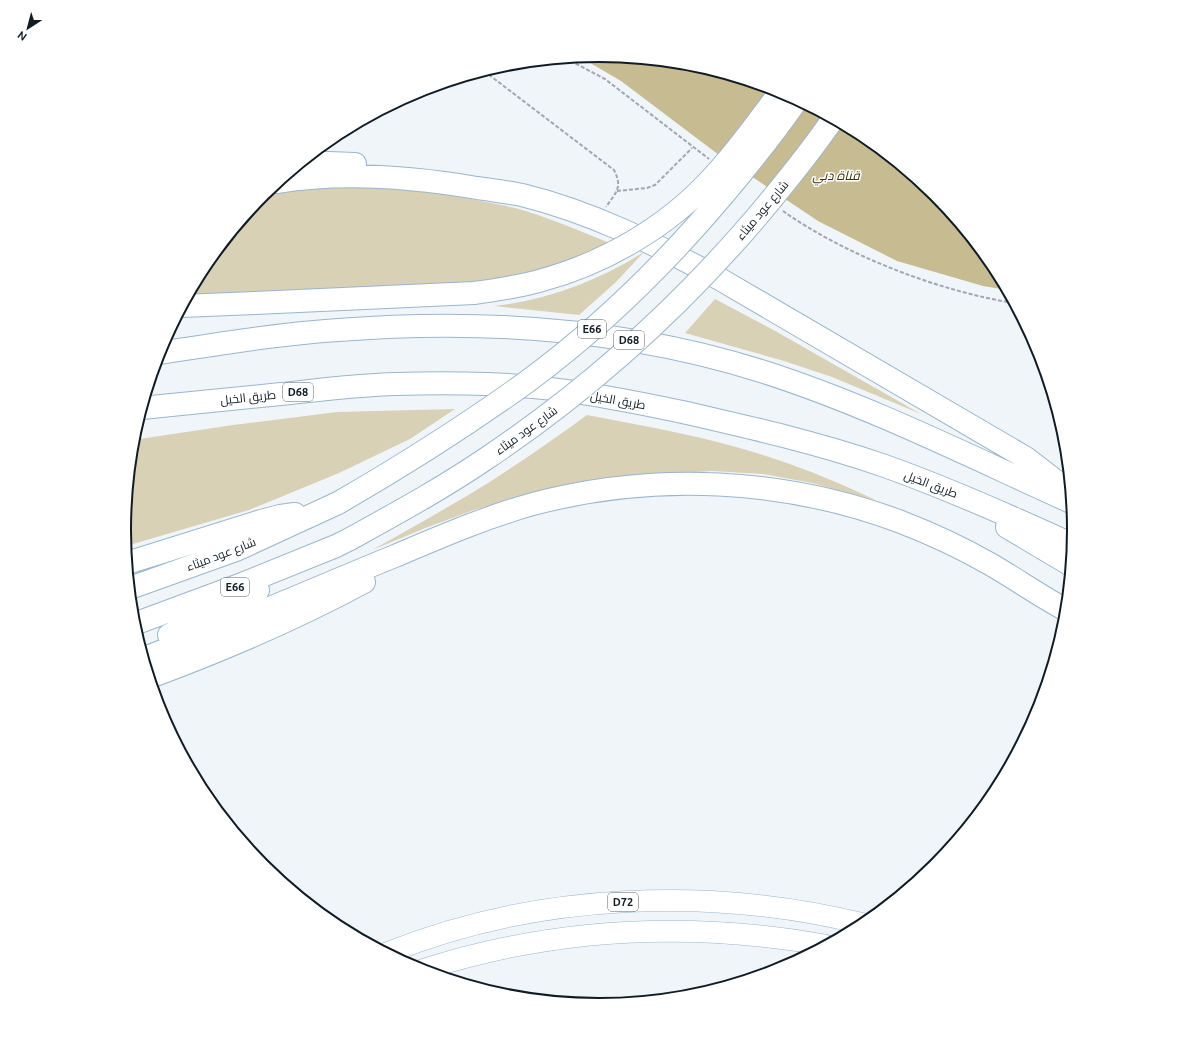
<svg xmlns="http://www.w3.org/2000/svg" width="1198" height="1060" viewBox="0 0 1198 1060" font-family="Ubuntu,Cairo,sans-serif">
<rect width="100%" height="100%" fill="#f0f5fa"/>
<!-- green -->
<path fill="#d8d1b6" d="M385,186C428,192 472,198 515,208C548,217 580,231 612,244L546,271L479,284L187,298L204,266L267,191L277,189Z
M644,252L616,282L579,315L494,306C548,300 598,281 644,252Z
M715,299L777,332L921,414L832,377L784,361L685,333Z
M455,409L410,439L339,473L249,510L126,546L124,530L133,440L233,425L337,412Z
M587,415C650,427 714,438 775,459C809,470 843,485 876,500L812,483L763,474L712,471L620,477L571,484L527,494L474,510L428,527L372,550C403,533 434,515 465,497C507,472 547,444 587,415Z"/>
<!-- water -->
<path fill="#c7bb92" d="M599,55L692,64L781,91L863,135L935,194L994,266L1007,290L983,286L897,261L818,221L715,152L621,81L580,57Z"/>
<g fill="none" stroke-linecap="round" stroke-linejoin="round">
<!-- primary casing -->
<g stroke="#9ab5cc" stroke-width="22">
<path id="primary" d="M387,953C536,893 709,886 864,924
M422,970C555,927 688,921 825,945"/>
</g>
<!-- highway casing -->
<g stroke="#9ab5cc" stroke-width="24">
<path id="highway" d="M302,162L355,164
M278,182C343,171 412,177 477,188C492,190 507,192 522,195C591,212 656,244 718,278L1026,458L1070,492
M182,306L255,303
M159,353C218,344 278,334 338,330C479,319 625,328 761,371C868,405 969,456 1071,502
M142,408C188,403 234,399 281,394C319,390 357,385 396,384C426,383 457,383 487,384C555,386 621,399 687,413C752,428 818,443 882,465C947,488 1010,516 1073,545
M1007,527L1071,565
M127,563L261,521L280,516L295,514
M130,588L236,550L338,503
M134,624L242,584L336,546L350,539
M169,635L258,590
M144,658C229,627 311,590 395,556C440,537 486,517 533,504C654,472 784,478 901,522C932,534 962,548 990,564C1016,579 1040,596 1066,610
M150,677C223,650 295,619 364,582"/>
</g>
<!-- path -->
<path stroke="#a1a7ae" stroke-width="2" stroke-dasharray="4 2" stroke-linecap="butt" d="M565,58L605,79L709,159
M484,71L614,170C623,188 616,192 606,207
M617,191L647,188L655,185L692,148
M783,211C845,255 938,291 1014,303"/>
<!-- primary -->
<use href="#primary" stroke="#fff" stroke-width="21"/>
<!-- highway -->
<use href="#highway" stroke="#fff" stroke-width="22"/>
<!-- highway-bridge casing -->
<g stroke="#9ab5cc" stroke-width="24" stroke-linecap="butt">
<path id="highway-bridge" d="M255,303L474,293C496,290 518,287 539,281C603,264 666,228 711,179C737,152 758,121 781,91
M338,503C404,465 467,425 528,381C601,327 667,262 725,193C750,163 775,132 797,100
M350,539C397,513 443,488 487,458C587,391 677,310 755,219C782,187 809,154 833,119"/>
</g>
<!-- highway-bridge -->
<use href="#highway-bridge" stroke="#fff" stroke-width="22"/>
</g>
<g text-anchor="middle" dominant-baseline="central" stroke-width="3" stroke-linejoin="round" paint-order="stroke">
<!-- shield labels -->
<g fill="#fff" stroke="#585f66" stroke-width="1">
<rect x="578" y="320" width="28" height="18" rx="3"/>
<rect x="614" y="331" width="30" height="18" rx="3"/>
<rect x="283" y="383" width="30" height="18" rx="3"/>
<rect x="221" y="578" width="28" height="18" rx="3"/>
<rect x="608" y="893" width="30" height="18" rx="3"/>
</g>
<g font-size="11" font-weight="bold" fill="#111b24">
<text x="592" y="329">E66</text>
<text x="629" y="340">D68</text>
<text x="298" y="392">D68</text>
<text x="235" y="587">E66</text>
<text x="623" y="902">D72</text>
</g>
<!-- street labels -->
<g font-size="12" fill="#111b24" stroke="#fff">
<text transform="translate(762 210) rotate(-50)">شارع عود ميثاء</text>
<text transform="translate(248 397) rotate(-6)">طريق الخيل</text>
<text transform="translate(618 400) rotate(10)">طريق الخيل</text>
<text transform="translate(526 430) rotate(-36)">شارع عود ميثاء</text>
<text transform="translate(931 484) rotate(21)">طريق الخيل</text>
<text transform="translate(221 554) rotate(-21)">شارع عود ميثاء</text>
</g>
<!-- water labels -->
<g font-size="13" font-style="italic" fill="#3b310f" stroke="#fff">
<text x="836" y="175">قناة دبي</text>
</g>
</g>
<!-- crop -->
<path d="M0 0H1198V1060H0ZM131 530a468 468 0 1 1 936 0a468 468 0 1 1-936 0Z" fill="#fff" fill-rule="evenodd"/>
<path fill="none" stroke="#111b24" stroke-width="2" d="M131 530a468 468 0 1 1 936 0a468 468 0 1 1-936 0Z"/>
<!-- north arrow -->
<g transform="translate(28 28) rotate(216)" stroke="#ffffff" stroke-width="3" paint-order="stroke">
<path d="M0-3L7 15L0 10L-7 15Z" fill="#111b24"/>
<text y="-6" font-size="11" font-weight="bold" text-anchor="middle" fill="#111b24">N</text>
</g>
</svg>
